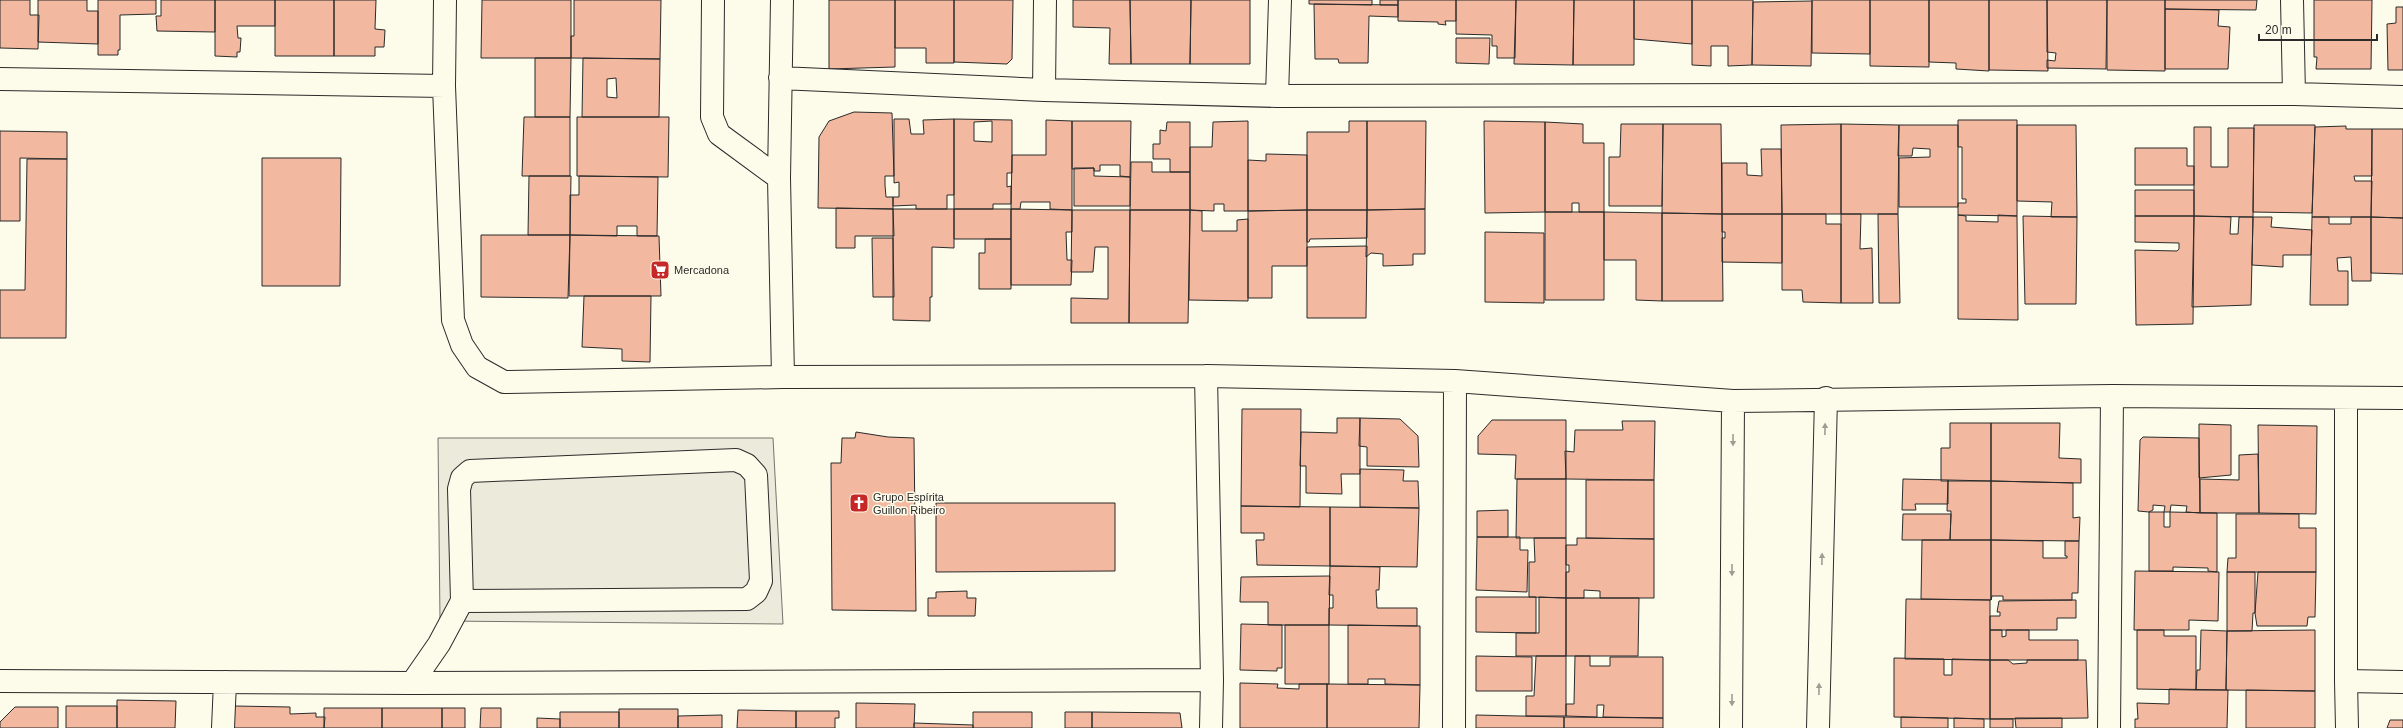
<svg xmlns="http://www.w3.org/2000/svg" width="2403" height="728" viewBox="0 0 2403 728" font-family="Helvetica,sans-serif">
<rect width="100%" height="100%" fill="#fdfbea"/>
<!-- parking -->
<path fill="#eceadb" stroke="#74746e" d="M438,438H773L783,624L440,621Z"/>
<!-- building -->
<path fill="#f2b8a0" stroke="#2b2b2b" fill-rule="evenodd" d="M0,0H30V15H39L38,49L0,48Z
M38,0H87V11H98V44L38,42Z
M98,0H156V14L120,15V50H118V55H98Z
M161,0H215V32L157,31L156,16H161Z
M215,0H275V26H237L238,38H241L240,52H237V57L215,56Z
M275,0H334V56H275Z
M334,0H376L375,29L385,30L384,47H375V56H334Z
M482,0H571V58H481Z
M574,0H661L660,59L571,58V36H574Z
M829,0H895V67L829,69Z
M895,0H954V63H926V48H895Z
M954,0H1013L1012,59L1007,64L954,62Z
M1073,0H1130L1131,64H1109L1110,28L1073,27Z
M1130,0H1191L1190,64H1131Z
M1191,0H1250V64H1190Z
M1309,0H1372V5L1309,4Z
M1380,0H1398V5H1380Z
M1398,0H1456V21H1445L1446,25L1438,24V22L1398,21Z
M1456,0H1516L1515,58H1497V46H1492V35L1456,34Z
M1516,0H1574L1573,65L1514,64Z
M1574,0H1634V65H1573Z
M1634,0H1692V44L1634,39Z
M1692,0H1753L1752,65L1728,66V46H1711V66L1692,65Z
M1870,0V54L1812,53V0Z
M1870,0H1929V67L1870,66Z
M1929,0H1989V71L1956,69V63L1929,62Z
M1989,0H2047L2048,71L1989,70Z
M2047,0H2107L2106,69L2047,68V60L2055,61L2056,53L2047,52Z
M2107,0H2165V71L2107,70Z
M2165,0H2257L2256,10L2165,9Z
M2314,0H2372L2371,69H2316L2317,57H2314Z
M1812,1L1811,66L1752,65L1753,2Z
M1314,4L1398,5V17L1369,16L1368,63H1339L1338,59H1315Z
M2396,7H2403V70H2388L2387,24L2396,23Z
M2165,9L2219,10L2218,26L2230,27L2228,69H2165Z
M1456,38H1490L1489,64L1456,63Z
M535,58H571L570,117H535Z
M583,58L660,59L659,117H582ZM616,78L617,98L607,97V79Z
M854,112L892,113L894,176H885V185L886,197H893V209L818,208L819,137L829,121Z
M524,117H570V176H522Z
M577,117H669L668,177L577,176Z
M894,119H909L911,134H924L923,120L954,119V195H947V209H916V205L893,206V197H899V182L894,183Z
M954,119L1012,120V173H1007V187L1011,186V204H993V209H954ZM992,121V142L974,141V122Z
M1046,120L1072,121V210L1050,209V202H1021L1020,209H1011L1012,155H1046Z
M1958,120H2017V216L1958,215V203H1966V199H1962V147H1958Z
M1072,121H1131L1130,177L1120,176V165H1100V171H1094V168L1072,169Z
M1248,121V211H1224V204H1214V211L1190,210V147H1212L1213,122Z
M1349,121H1367V210H1307V132H1349Z
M1367,121H1426L1425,209L1367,210Z
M1484,121L1545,122V212L1485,213Z
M1167,122H1190V172H1170V159H1153V144H1160V130L1166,131Z
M1545,122L1583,124V143H1604V212H1579V203H1572V212H1545Z
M1621,124H1663L1662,206H1609V157H1620Z
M1663,124H1721L1722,214L1662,213Z
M1841,124V214H1782L1781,125Z
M1841,124L1899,125L1898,214H1841Z
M1899,125H1958V207H1899V158L1930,157V149L1913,148L1912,156H1898Z
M2017,125H2076L2077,217H2051L2052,202L2017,201Z
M2254,125H2315L2312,213L2253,212Z
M2346,126V129H2372V176H2354L2355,181H2372L2371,217H2312L2315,127Z
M2194,127H2211V167H2228V128H2254L2253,217L2194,216Z
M2372,129H2403V218L2371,217Z
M0,131L67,132V159L20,158V221H0Z
M2135,148H2187V166H2194V185H2135Z
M1761,149H1781L1782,214H1722V163H1747V175L1762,176Z
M1266,154L1307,155V210L1248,211V160L1266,161Z
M262,158H341L340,286H262Z
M27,159H67L66,338H0V290H25Z
M1131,162H1152V172H1190V210H1130Z
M1074,168H1094V176L1130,177V206H1074Z
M529,176H571L570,235H528Z
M579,176L658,177L657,236H637V226H617V236L570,235V195H579Z
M2135,190H2194V216H2135Z
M836,208L893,209L894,236H855V248H836Z
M893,209H954V248L932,247V297H930V321L893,320Z
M954,209H1011V239H954Z
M1011,209L1072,210V232H1066L1067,260H1072L1071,285H1011Z
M1425,209V254H1413V265L1383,266V254L1371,253L1366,257L1367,210Z
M1072,210H1130L1129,323H1071V298L1108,299V247H1095L1093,272H1071Z
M1130,210H1190L1188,323H1129Z
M1190,210L1202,211V231H1237V220L1248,219V301L1189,300Z
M1307,210H1367V238L1310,239L1309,242H1307Z
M1307,210V266H1272V298H1248V211Z
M1545,212H1604V300H1545Z
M1604,212L1662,213V301L1636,300V260H1604Z
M1662,213L1722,214L1723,301H1662Z
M1722,214H1782V263L1722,262V238H1725V232H1722Z
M1782,214H1826V224H1841V303L1803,302L1802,290H1782Z
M1841,214H1861L1860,249L1872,248L1873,303H1841Z
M1878,214H1898L1900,303H1879Z
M1958,215L1966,216V221L1998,222V215L2017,216L2018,320L1958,319Z
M2023,216L2077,217L2076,304H2025Z
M2135,216H2194L2193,324L2136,325L2135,250L2177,251L2179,249V243L2135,242Z
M2194,216L2231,217L2230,234H2238L2239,217H2253L2251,305L2192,307Z
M2253,217H2272L2271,227L2312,230L2311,255H2283V267L2252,265Z
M2312,217H2329V224H2351V217H2371V281H2352L2351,257L2337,258L2338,271H2348V305H2310Z
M2371,217L2403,218V274L2371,273Z
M1485,232L1544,233V303L1485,302Z
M481,235H570L568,298L481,297Z
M570,235L659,236L661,296H569Z
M872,238H893L894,297H873Z
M985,239H1011V289H979V253H985Z
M1367,246L1366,318H1307V247Z
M584,296H651L650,362L622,361V349L582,347Z
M1242,409H1301L1300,507L1241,506Z
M1337,418H1360V474H1341L1342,494L1306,493V466H1300L1301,432L1337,433Z
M1360,418L1400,419L1418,436L1419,467L1367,466V447L1359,446Z
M1492,420H1566V479H1515L1516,455L1478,454V436Z
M1622,421H1655L1654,480L1566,479L1565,451L1574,452L1575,430H1623Z
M1950,423H1991V481H1941V448H1950Z
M1991,423H2060L2059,458L2081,459V483L1991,481Z
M2199,424L2231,425V475L2199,478Z
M2258,425L2317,426L2316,514L2259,513Z
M856,432L888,437L914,438L916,611L832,610L831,463H841L842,438H855Z
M2143,437L2199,438L2200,513L2186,512L2187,506L2171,505L2170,512H2164L2165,506L2153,505V510L2149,512L2138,511L2140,440Z
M2258,454L2259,513H2200V479L2239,480V455Z
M1360,469L1404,470L1403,481H1418L1419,508L1360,507Z
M1517,479H1566V538H1516Z
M1903,479L1948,480V504H1915L1916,510H1902Z
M1586,480H1654V539L1586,538Z
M1948,480L1991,481V540H1950L1951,514V511H1947Z
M1991,481L2073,483V518L2080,517L2079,541L1991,540Z
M936,503H1115V571L936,572Z
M1241,506L1330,507V566L1257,565L1256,540H1264V533H1241Z
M1330,507L1419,508L1417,567L1330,566Z
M1508,510V537H1477V511Z
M2149,512H2164V527H2170V512L2217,513V572L2208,571V568L2173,567V571H2149Z
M1903,514H1951L1950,540H1902Z
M2236,514H2299V528H2316V572H2227L2228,558H2236Z
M1477,537H1520V550H1528L1527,592L1476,590Z
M1534,538H1566V598L1529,597V562H1535Z
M1577,538L1654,539V598H1600V591L1584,590V598H1566V572H1569V565H1566V545H1577Z
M1922,540H1991V600L1921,599Z
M1991,540L2043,541V558H2067V556H2065V541H2079L2078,593H2072V600H2003V596H1992L1991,600Z
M1330,566L1380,567L1379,590H1376L1377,608H1417V626L1329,625V608H1333V595H1329Z
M2135,571L2219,572L2218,621L2189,620V630H2134Z
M2227,572H2255V613H2253L2252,631H2227Z
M2258,572H2316L2315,617H2308L2307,626H2257L2255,613Z
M1330,576L1329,625H1268V602H1240L1241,577Z
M967,591V598H976L975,616H928V598H936V592Z
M1476,597H1536V633L1476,632Z
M1539,597L1566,598V656H1516V633H1539Z
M1566,598H1639L1638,656H1566Z
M1906,599L1990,600V660L1905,659Z
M2076,600V618H2057V630H1990V616H2000V612H1997L1999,601Z
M1241,624L1282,625V668H1277V671L1240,670Z
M1285,625H1329V684H1285Z
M1348,625L1420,626V685L1385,684V679H1368V684H1348Z
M1990,630H2002V637L2006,636V630H2029V640H2078V660H1990Z
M2137,630H2164V636H2196V690L2137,689Z
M2201,630L2227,631L2226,690H2196L2197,670H2200Z
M2315,630V691L2226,690L2227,631Z
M1476,656L1532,657V691H1476Z
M1536,656H1566V716H1526V696H1534Z
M1575,656H1590V666H1610V657H1663V718L1603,717L1604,705H1597V717L1566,716V704H1574Z
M1894,658L1944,659V675H1952V659L1990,660V719L1894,717Z
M1990,660H2008L2013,664L2027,663V660H2086L2088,718L1990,719Z
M1240,683L1278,684L1277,688L1299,689V684H1327V728H1240Z
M1327,684L1420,685L1419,728H1327Z
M2169,689L2228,690L2227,728H2135V719H2138L2137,703L2169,704Z
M2246,690L2315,691V728H2246Z
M117,700L176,701L175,728H117Z
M856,703L915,704L914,728H856Z
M66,706H117V728H66Z
M234,706L290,707V714L316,713V717H325L324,728H234Z
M15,707H58V728H0V722Z
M324,708H382V728H324Z
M382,708H442V728H382Z
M442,708H465V728H442Z
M481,708H501V728H480Z
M619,709H678V728H619Z
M738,710L796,711V728H737Z
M796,711H839V718H835V728H796Z
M560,712H619V728H560Z
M973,712H1032V728H973Z
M1065,712H1092V728H1065Z
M1092,712L1180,713L1182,728H1092Z
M1476,715L1564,717V728H1476Z
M678,716L722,715V728H678Z
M1564,717L1663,718V728H1564Z
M1901,717L1948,718V728H1901Z
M537,718L560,719V728H537Z
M1954,718L1984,719V728H1954Z
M2015,718H2062V728H2016Z
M1990,719H2013V728H1990Z
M2390,720H2403V728H2387Z
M914,723L973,725V728H914Z"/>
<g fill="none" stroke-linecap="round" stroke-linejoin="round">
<!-- minor casing -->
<g stroke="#2b2b2b" stroke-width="24">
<path id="minor" d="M713,0L712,117L719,134L779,178
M782,0L779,178L783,377
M2292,0L2294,94
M780,78L1044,90L1277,96L2294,94L2403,97
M0,79L444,86L453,320L462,345L477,367L504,382L783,377L1206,376L1455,381L1733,401L2112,396L2403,398
M444,86L445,0
M1044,90L1045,0
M1277,96L1280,0
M2346,399V681L2403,682
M0,681L412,683L1212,680L1206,376
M2346,681L2347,728
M412,683L439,644L462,601L459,489L462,478L470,471L736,460L747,465L756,475L761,581L756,592L747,599L462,601
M223,728L225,682
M1211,728L1212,680
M1454,728L1455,381
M1731,728L1733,401
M1818,728L1826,398
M2109,728L2112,396"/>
</g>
<!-- minor -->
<use href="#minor" stroke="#fdfbea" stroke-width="22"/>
</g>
<!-- one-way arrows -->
<defs><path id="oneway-solid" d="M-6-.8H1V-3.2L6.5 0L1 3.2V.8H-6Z"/></defs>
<g fill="#9e9d94">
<use href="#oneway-solid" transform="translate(1825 429) rotate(-89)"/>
<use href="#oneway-solid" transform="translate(1733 440) rotate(90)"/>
<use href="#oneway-solid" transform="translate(1822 559) rotate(-89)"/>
<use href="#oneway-solid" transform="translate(1732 570) rotate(90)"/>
<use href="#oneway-solid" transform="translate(1819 689) rotate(-89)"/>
<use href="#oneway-solid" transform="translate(1732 700) rotate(90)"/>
</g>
<!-- icons -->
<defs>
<g id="supermarket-square" transform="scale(1)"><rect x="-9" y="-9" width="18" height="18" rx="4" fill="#c62828" stroke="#fdfbea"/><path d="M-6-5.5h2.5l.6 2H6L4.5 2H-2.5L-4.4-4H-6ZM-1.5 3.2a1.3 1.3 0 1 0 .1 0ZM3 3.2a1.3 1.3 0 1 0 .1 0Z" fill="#fff"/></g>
<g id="church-square" transform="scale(1)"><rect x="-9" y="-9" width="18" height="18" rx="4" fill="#c62828" stroke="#fdfbea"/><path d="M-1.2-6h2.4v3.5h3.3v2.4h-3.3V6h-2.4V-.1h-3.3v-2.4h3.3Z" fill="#fff"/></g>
</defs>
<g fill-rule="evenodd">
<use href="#supermarket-square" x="660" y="270"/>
<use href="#church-square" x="859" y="503"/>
</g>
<g text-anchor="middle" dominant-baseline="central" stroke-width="3" stroke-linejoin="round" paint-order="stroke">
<!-- poi labels -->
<g font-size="11" fill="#2b2b2b" stroke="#fdfbea" text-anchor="start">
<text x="674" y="270">Mercadona</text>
<text x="873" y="497">Grupo Espírita<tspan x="873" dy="13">Guillon Ribeiro</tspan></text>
</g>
</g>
<!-- scale -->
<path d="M2259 34v6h118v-6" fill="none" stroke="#2b2b2b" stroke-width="2"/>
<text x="2265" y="34" font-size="12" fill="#2b2b2b" stroke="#fdfbea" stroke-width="3" paint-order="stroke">20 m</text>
</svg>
